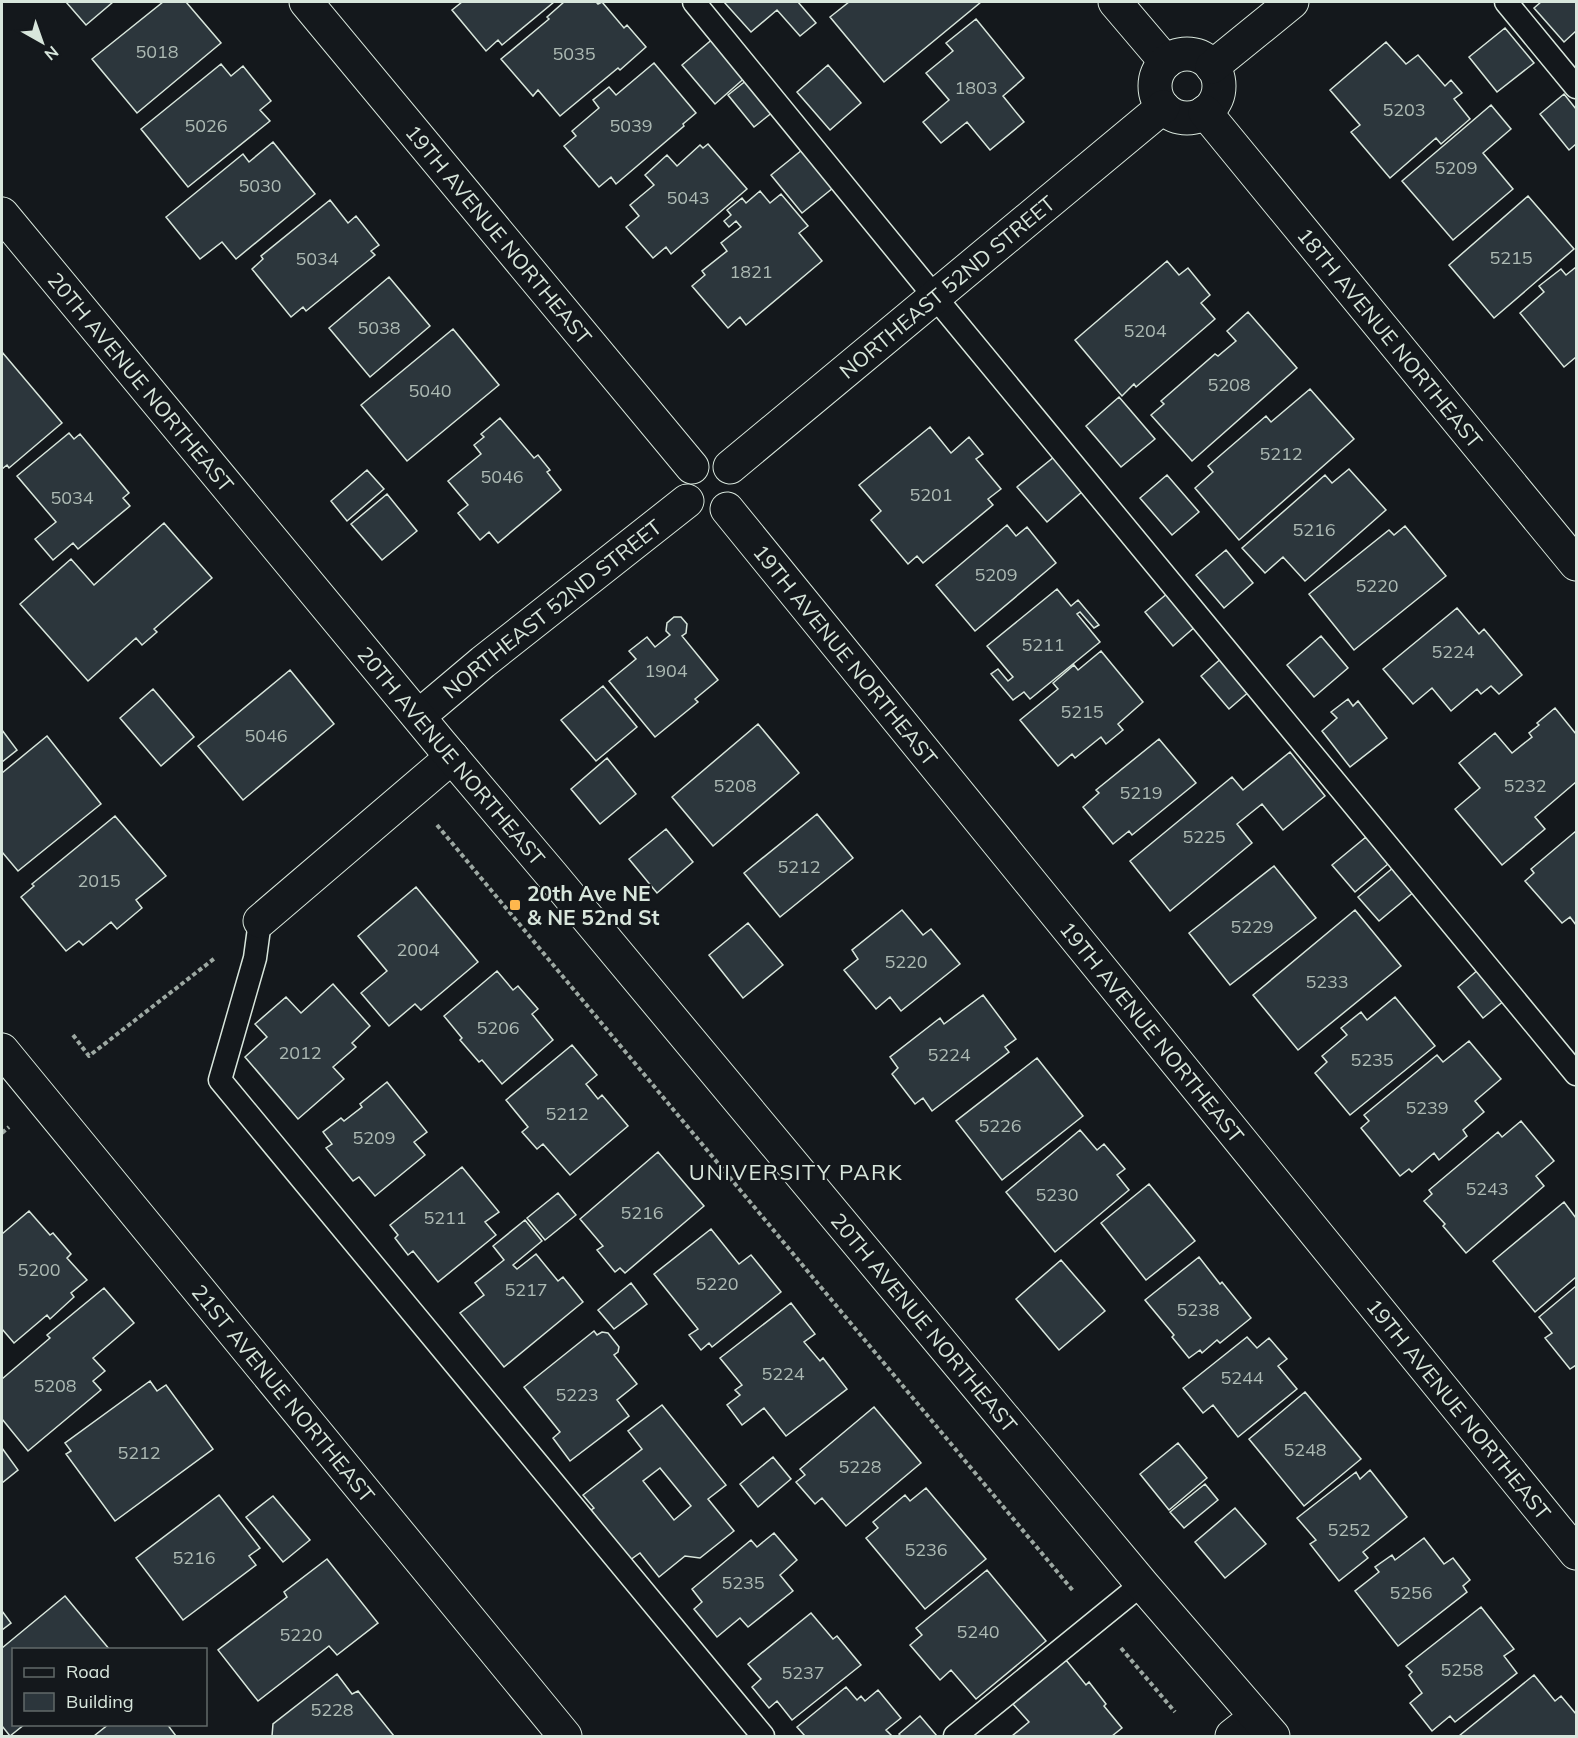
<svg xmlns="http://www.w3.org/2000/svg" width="1578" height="1738" viewBox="0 0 1578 1738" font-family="Mulish,sans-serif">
<rect width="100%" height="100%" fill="#14181c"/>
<!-- building -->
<path fill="#2c363c" stroke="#d8e6dc" stroke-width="1.5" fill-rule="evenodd" d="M66,2H113L86,25Z
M163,2H186L221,43L137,113L92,59Z
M462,2H554L502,45L498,40L486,51L452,10Z
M564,2H596L598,4L602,2L624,28L627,25L646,47L620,70L618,68L560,116L538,90L533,96L501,59L549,19L547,17Z
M724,2H798L816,23L800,36L777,10L751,32Z
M849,2H981L884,82L830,17Z
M1541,2H1576V31L1564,42L1534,8Z
M976,19L1024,78L1003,96L1024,122L990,150L967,122L941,143L923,122L949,100L926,73L953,51L946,43Z
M1505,28L1534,63L1497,92L1469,57Z
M715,37L748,75L715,104L682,65Z
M1386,42L1406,64L1418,55L1445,86L1451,80L1462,93L1454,99L1470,119L1441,144L1436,138L1390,178L1351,132L1360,125L1330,90Z
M654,63L696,113L683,124L684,126L616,184L611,177L599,187L564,146L576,136L572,131L599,108L593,100L609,87L616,95Z
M221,64L231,76L243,66L271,101L260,110L270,121L188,187L141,129Z
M828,65L861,103L830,130L797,92Z
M752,76L778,108L754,127L728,95Z
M1564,94L1576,109V144L1569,150L1540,114Z
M1491,105L1511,129L1483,153L1513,189L1453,240L1402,181Z
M273,142L315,194L236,259L222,242L200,259L166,217L243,154L249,162Z
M708,144L747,189L671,254L666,247L653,258L626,227L639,216L630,205L654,185L645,175L667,155L677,166L700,145L703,148Z
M807,146L838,184L802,213L771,175Z
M760,191L770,203L781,194L808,226L799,233L822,261L746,325L740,317L728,328L692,286L705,275L702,271L727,251L721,243L741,227L736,221L729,227L724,221L731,215L727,210L742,198L746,203Z
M1528,196L1574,249L1494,318L1449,265Z
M330,200L348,223L356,216L379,245L371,251L375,255L306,311L303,307L291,317L252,269L263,259L261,256Z
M1167,261L1179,275L1188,268L1210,295L1201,303L1215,319L1136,387L1134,384L1122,396L1075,340Z
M1576,267V357L1564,367L1520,313L1544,292L1539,286L1561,269L1566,275Z
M389,277L430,326L370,377L329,328Z
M1248,312L1297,368L1192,461L1151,415L1164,404L1161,401L1215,354L1218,356L1236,341L1227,331Z
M453,329L499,385L407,461L361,405Z
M2,352L62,423L9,468L7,465L2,469Z
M1310,389L1354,439L1239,540L1195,488L1213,472L1208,466L1266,416L1271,422Z
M1119,397L1155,439L1121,467L1086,426Z
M500,418L534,458L538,455L550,470L547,472L561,490L498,543L489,532L480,540L458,513L468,505L448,481L481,454L474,445L484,437L481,434Z
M930,427L951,453L969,437L983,454L976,459L1001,489L988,499L993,505L923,563L917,556L908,564L871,520L881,511L859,485Z
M69,433L74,439L80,434L129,493L123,498L130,506L78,549L73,543L53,560L35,539L56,522L17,476Z
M1054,457L1083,491L1047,522L1017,487Z
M1349,469L1386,510L1305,581L1283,557L1265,573L1242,548L1325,475L1332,483Z
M367,470L384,489L347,521L331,501Z
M1167,475L1199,512L1172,535L1140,498Z
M387,494L417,531L382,560L351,524Z
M164,523L212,578L154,629L157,632L142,645L136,638L88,681L20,604L71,559L94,585Z
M1007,525L1016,536L1027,527L1056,563L975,631L936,585Z
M1405,526L1446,576L1354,650L1309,594L1389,530L1394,535Z
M1226,550L1253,583L1224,608L1196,575Z
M1057,589L1071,606L1078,600L1099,625L1094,628L1080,612L1077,614L1100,642L1030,699L1024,692L1013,700L991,674L998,669L1008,681L1013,677L987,646Z
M1168,593L1196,626L1173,646L1145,612Z
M1457,608L1479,634L1484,629L1522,675L1499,694L1491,686L1481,694L1477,689L1451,711L1432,688L1413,704L1383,669Z
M674,617H681L687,624L686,633L682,636L718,680L695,699L698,702L655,737L609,681L636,659L629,651L647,637L655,647L670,635L666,631L667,623Z
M1321,636L1348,668L1314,697L1287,665Z
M1101,651L1143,702L1118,724L1123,730L1106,744L1101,737L1075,758L1072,754L1058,766L1020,720L1058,689L1053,683L1074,665L1078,670Z
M1223,657L1251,690L1229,709L1201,676Z
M290,670L334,724L243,800L198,746Z
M603,686L637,727L596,761L561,720Z
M153,689L194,737L161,766L120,718Z
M1348,699L1353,706L1358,701L1387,738L1350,767L1322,731L1337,718L1331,712Z
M1555,708L1576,734V782L1535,817L1545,829L1502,865L1455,809L1480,788L1459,763L1495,733L1512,753L1532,737L1529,733L1539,725L1537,723Z
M758,724L799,773L713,846L672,797Z
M2,730L17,750L2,762Z
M47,736L101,804L18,871L2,852V773Z
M1159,739L1196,783L1132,835L1129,831L1113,844L1083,807L1099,793L1096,790Z
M1290,752L1325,796L1283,830L1262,804L1237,824L1252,843L1170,911L1130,861L1232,777L1243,790Z
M607,758L636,794L600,824L571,789Z
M817,814L853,858L780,917L744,873Z
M115,816L166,876L136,900L142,908L117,929L111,922L83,945L79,941L66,951L21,897L34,886L32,884Z
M666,829L693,862L657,893L629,859Z
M1576,831V925L1570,917L1562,923L1525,881L1534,873L1531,869Z
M1366,837L1388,864L1355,892L1332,865Z
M1274,866L1316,918L1230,985L1189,933Z
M1394,867L1415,891L1379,921L1358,897Z
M416,887L478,962L421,1010L415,1004L389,1026L361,993L387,971L358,936Z
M902,910L923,935L931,929L960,964L901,1011L890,997L876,1009L844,970L858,959L852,950Z
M1355,910L1401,966L1298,1050L1253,995Z
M748,923L783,965L743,998L709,955Z
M1479,969L1505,1000L1483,1018L1458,987Z
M497,971L513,990L518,986L538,1009L532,1014L553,1040L502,1084L482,1060L479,1062L460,1040L462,1038L444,1016Z
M333,984L370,1026L352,1043L356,1047L333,1067L344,1079L298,1119L245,1057L267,1037L255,1024L286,997L301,1013Z
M983,995L1016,1039L1005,1047L1009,1052L932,1111L923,1098L915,1104L892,1074L898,1068L890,1057L940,1018L944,1024Z
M1395,997L1435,1046L1350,1115L1315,1073L1327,1062L1322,1056L1347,1035L1341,1028L1361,1012L1367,1020Z
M1469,1041L1501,1079L1475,1101L1484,1112L1463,1130L1467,1136L1439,1160L1434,1153L1412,1172L1409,1169L1400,1176L1361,1128L1369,1121L1364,1115L1437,1055L1443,1062Z
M572,1045L597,1075L586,1084L598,1099L602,1095L628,1126L570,1175L543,1144L537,1149L522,1132L528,1127L506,1100Z
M1037,1058L1083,1116L1002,1180L956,1121Z
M387,1082L427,1132L414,1142L425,1155L375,1196L359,1177L353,1181L326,1148L332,1144L323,1132L341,1118L344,1121L362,1107L360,1104Z
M1521,1121L1554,1161L1536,1176L1544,1186L1466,1253L1443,1226L1445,1224L1424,1201L1432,1194L1429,1190L1498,1132L1502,1137Z
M1080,1130L1097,1150L1104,1144L1125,1169L1117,1175L1129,1190L1055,1252L1006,1192Z
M658,1152L704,1206L625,1273L620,1268L615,1272L597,1250L603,1246L580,1219Z
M462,1167L499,1212L485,1222L496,1235L438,1282L413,1251L408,1255L395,1238L398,1235L390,1225Z
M1149,1184L1195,1241L1146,1280L1101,1223Z
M558,1193L576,1215L545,1240L527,1218Z
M1564,1202L1576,1218V1277L1535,1312L1493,1261Z
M29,1211L50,1235L53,1233L71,1254L67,1258L87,1280L71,1293L74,1297L50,1319L47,1315L14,1343L2,1329V1234Z
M525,1220L542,1241L513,1265L517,1269L536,1254L558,1281L563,1277L583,1302L504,1367L460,1313L484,1295L475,1283L504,1260L493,1246Z
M711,1229L739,1264L751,1255L781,1292L712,1347L709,1343L701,1350L689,1335L698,1329L654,1274Z
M1199,1257L1220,1284L1222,1282L1251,1318L1220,1343L1217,1340L1202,1353L1200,1350L1189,1358L1172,1337L1174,1335L1145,1300Z
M1061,1260L1105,1311L1059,1350L1016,1299Z
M631,1283L647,1304L614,1329L598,1310Z
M1576,1286V1365L1570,1369L1545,1338L1552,1333L1539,1317Z
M104,1288L134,1323L93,1358L105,1371L93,1381L101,1390L28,1451L2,1419V1379L50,1338L47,1335Z
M791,1303L815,1334L804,1342L820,1361L823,1358L847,1389L786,1436L764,1408L742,1425L727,1405L740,1395L735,1390L742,1385L720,1358Z
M594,1331L597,1335L602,1332L608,1333L619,1347L618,1352L614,1355L637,1384L617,1400L629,1416L570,1461L553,1438L560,1432L524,1387Z
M1247,1337L1257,1348L1269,1338L1287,1359L1278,1366L1297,1389L1238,1437L1213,1405L1203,1413L1183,1388Z
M150,1381L157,1391L166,1385L213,1449L115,1521L66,1454L71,1451L65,1443Z
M1305,1392L1361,1459L1304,1506L1249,1439Z
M662,1405L726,1485L708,1499L734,1531L700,1558L685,1556L659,1577L640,1553L630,1560L591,1510L594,1508L583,1495L642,1449L628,1431ZM660,1468L691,1506L674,1520L643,1481Z
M874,1407L921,1463L846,1526L822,1498L815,1504L796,1482L805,1475L800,1469Z
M1178,1443L1207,1478L1169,1510L1140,1474Z
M2,1448L18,1470L2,1483Z
M773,1457L791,1479L758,1507L740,1484Z
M1370,1470L1407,1517L1363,1552L1368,1558L1339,1581L1310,1544L1316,1540L1297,1518L1356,1472L1360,1479Z
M1205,1484L1218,1500L1184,1528L1170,1512Z
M926,1488L986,1559L925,1609L866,1538L878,1528L873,1522L905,1495L910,1501Z
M219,1495L260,1548L249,1556L256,1565L183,1620L136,1558Z
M273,1496L310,1540L283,1562L246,1517Z
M1235,1508L1266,1544L1225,1578L1195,1542Z
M774,1533L797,1560L780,1575L793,1591L748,1627L740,1618L717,1637L694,1609L702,1602L692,1589L751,1540L757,1547Z
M1424,1538L1444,1564L1453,1558L1470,1580L1463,1586L1467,1592L1398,1646L1355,1591L1379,1572L1375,1567L1392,1555L1395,1560Z
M327,1559L378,1623L337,1655L329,1646L258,1701L218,1650L287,1597L284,1592Z
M987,1570L1046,1641L976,1699L951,1670L940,1680L910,1645L922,1635L916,1628Z
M65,1596L110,1650H14V1724H25L10,1736L2,1726V1648Z
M1481,1607L1514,1649L1504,1656L1517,1673L1455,1722L1450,1716L1432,1731L1410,1703L1422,1693L1409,1675L1412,1672L1406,1666Z
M2,1611L11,1623L2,1630Z
M811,1613L833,1639L837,1636L861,1665L792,1720L777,1701L769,1708L752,1687L761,1679L748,1664Z
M1066,1660L1086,1685L1089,1682L1106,1704L1104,1706L1122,1728L1112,1736H1012L1029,1722L1013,1704Z
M337,1674L352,1694L358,1691L394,1736H272L273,1724Z
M1534,1675L1555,1701L1561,1696L1576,1714V1736H1459Z
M846,1687L857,1700L861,1696L865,1701L878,1690L901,1718L886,1730L892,1736H805L797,1727Z
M920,1716L937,1736H901L899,1734Z
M109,1724H167L176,1736H94Z"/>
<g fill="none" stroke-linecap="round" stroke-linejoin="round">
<!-- service casing -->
<g stroke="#d8e6dc" stroke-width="25">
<path id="service" d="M694,2L935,297L1576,1074
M1506,2L1576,87
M260,921L255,958L220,1080L763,1736
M955,1736L1142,1584"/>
</g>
<!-- minor casing -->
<g stroke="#d8e6dc" stroke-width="35">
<g id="minor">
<path id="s1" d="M306,2L692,467"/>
<path d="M1115,2L1166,62"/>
<circle cx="1187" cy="86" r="32"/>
<path d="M1212,67L1292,2"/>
<path id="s2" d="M1205,112L1576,564"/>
<path id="s3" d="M730,467L1163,107"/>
<path id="s4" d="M727,509L1576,1553"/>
<path id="s5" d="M419,716L483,662L687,501"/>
<path d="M260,921L452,757"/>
<path id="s6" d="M2,1050L565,1736"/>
<path d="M1232,1736L1256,1717"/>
</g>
</g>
<!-- tertiary casing -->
<g stroke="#d8e6dc" stroke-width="35">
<g id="tertiary">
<path id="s7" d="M2,214L440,743L551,874L1142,1584L1273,1736"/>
</g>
</g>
<!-- path -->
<path stroke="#9da8a2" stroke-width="4" stroke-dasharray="4.5 3" stroke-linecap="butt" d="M437,825L1074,1592
M73,1035L89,1056L215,958
M2,1133L9,1127
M1121,1648L1175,1712"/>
<!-- service -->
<use href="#service" stroke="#14181c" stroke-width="22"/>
<!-- minor -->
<use href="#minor" stroke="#14181c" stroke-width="33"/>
<!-- tertiary -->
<use href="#tertiary" stroke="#14181c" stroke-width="33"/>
</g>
<!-- markers -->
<rect fill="#ffb74d" stroke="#14181c" stroke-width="2" x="509" y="899" width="12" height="12" rx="3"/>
<g text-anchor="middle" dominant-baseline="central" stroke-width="4.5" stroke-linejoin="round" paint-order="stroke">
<!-- number labels -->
<g font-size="18" fill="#adbab4">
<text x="157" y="51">5018</text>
<text x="574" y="53">5035</text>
<text x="976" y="87">1803</text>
<text x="1404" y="109">5203</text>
<text x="206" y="125">5026</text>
<text x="631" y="125">5039</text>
<text x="1456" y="167">5209</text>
<text x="260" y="185">5030</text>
<text x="688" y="197">5043</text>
<text x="1511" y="257">5215</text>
<text x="317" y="258">5034</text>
<text x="751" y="271">1821</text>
<text x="379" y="327">5038</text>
<text x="1145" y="330">5204</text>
<text x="1229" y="384">5208</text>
<text x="430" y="390">5040</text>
<text x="1281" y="453">5212</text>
<text x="502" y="476">5046</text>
<text x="931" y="494">5201</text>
<text x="72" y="497">5034</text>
<text x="1314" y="529">5216</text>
<text x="996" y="574">5209</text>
<text x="1377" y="585">5220</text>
<text x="1043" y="644">5211</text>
<text x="1453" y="651">5224</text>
<text x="666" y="670">1904</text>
<text x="1082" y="711">5215</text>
<text x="266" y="735">5046</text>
<text x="735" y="785">5208</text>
<text x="1525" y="785">5232</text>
<text x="1141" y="792">5219</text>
<text x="1204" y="836">5225</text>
<text x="799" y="866">5212</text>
<text x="99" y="880">2015</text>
<text x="1252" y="926">5229</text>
<text x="418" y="949">2004</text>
<text x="906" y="961">5220</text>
<text x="1327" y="981">5233</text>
<text x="498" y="1027">5206</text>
<text x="300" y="1052">2012</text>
<text x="949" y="1054">5224</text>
<text x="1372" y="1059">5235</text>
<text x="1427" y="1107">5239</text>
<text x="567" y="1113">5212</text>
<text x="1000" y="1125">5226</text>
<text x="374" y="1137">5209</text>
<text x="1487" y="1188">5243</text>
<text x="1057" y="1194">5230</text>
<text x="642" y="1212">5216</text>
<text x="445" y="1217">5211</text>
<text x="39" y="1269">5200</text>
<text x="717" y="1283">5220</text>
<text x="526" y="1289">5217</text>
<text x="1198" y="1309">5238</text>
<text x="783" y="1373">5224</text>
<text x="1242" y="1377">5244</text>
<text x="55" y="1385">5208</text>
<text x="577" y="1394">5223</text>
<text x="1305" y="1449">5248</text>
<text x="139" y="1452">5212</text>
<text x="860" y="1466">5228</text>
<text x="1349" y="1529">5252</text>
<text x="926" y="1549">5236</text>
<text x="194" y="1557">5216</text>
<text x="743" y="1582">5235</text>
<text x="1411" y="1592">5256</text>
<text x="978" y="1631">5240</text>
<text x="301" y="1634">5220</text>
<text x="1462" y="1669">5258</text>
<text x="803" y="1672">5237</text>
<text x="332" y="1709">5228</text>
</g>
<!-- street labels -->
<g font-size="21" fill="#d8e6dc" stroke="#14181c">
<text stroke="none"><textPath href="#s1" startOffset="302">19TH AVENUE NORTHEAST</textPath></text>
<text stroke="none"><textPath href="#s3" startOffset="282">NORTHEAST 52ND STREET</textPath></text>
<text stroke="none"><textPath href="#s2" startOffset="292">18TH AVENUE NORTHEAST</textPath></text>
<text stroke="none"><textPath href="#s7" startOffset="218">20TH AVENUE NORTHEAST</textPath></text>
<text stroke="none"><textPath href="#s5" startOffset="171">NORTHEAST 52ND STREET</textPath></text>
<text stroke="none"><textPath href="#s4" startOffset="188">19TH AVENUE NORTHEAST</textPath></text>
<text stroke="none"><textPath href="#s7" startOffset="704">20TH AVENUE NORTHEAST</textPath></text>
<text stroke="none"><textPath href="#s4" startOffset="674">19TH AVENUE NORTHEAST</textPath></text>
<text stroke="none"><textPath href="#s7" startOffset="1442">20TH AVENUE NORTHEAST</textPath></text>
<text stroke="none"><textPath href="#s6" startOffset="444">21ST AVENUE NORTHEAST</textPath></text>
<text stroke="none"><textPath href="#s4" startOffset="1160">19TH AVENUE NORTHEAST</textPath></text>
</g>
<!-- poi labels -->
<g font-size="21" font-weight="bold" fill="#d8e6dc" stroke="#14181c" text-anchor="start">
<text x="527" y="893">20th Ave NE<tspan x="527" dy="24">&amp; NE 52nd St</tspan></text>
</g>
<!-- neighbourhood labels -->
<g font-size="22" letter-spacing="1.5" fill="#d8e6dc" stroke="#14181c">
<text x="796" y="1172">UNIVERSITY PARK</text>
</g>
</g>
<!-- border -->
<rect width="1578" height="1738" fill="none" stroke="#d8e6dc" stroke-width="6"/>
<!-- legend -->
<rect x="12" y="1648" width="195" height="78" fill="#14181c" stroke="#626a69" stroke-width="1.5"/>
<rect x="24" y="1668" width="30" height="9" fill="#14181c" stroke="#626a69" stroke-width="1.5"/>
<text x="66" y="1678" font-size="18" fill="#d8e6dc">Road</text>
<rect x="24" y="1693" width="30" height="18" fill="#2c363c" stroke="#626a69" stroke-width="1.5"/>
<text x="66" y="1708" font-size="18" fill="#d8e6dc">Building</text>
<!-- north arrow -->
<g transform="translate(42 42) rotate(140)" stroke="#14181c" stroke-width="4.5" paint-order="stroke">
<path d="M0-4.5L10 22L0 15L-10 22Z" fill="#d8e6dc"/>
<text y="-9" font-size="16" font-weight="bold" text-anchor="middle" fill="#d8e6dc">N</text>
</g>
</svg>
